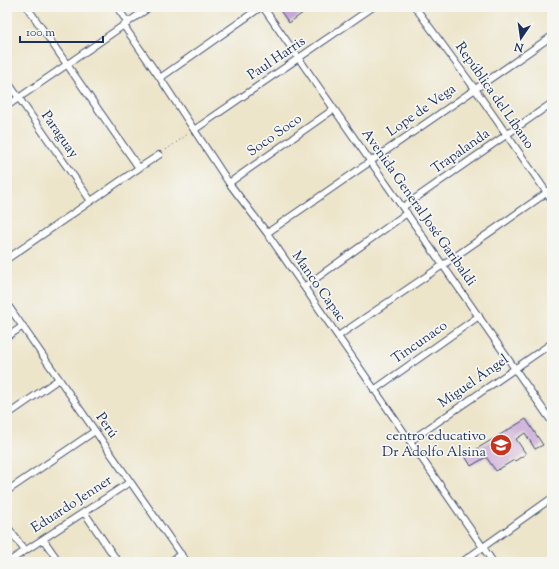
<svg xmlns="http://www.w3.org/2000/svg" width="559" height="569" viewBox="0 0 559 569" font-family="'Sorts Mill Goudy',serif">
<rect width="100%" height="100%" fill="#f6f6f2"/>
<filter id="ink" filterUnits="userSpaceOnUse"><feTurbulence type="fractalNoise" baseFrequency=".025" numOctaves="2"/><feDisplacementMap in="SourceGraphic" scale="8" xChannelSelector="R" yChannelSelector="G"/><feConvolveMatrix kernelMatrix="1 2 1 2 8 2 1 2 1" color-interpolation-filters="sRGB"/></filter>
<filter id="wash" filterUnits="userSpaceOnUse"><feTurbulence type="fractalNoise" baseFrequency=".012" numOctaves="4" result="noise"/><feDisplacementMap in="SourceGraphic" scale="16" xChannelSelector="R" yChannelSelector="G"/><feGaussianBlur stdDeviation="0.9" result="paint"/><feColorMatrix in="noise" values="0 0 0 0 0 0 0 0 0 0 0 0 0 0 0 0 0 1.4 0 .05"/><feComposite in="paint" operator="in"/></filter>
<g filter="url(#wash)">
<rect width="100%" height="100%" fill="#ede5ca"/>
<g id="blocks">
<!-- building -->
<path fill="#c7a5d4" d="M282,7H311L289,23L279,9Z
M526,419L543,445L535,449L525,433L516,439L526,454L515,461L514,460L496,471L486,457L471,466L465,456Z"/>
</g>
</g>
<g filter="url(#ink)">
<use href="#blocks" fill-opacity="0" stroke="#3a4a6e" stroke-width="1"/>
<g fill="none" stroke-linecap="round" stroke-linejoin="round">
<!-- minor casing -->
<g stroke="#3a4a6e" stroke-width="8">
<path id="minor" d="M27,7L139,168
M117,7L128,23
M263,7L552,422
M415,7L475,89L552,200
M124,26L160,78L229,183L267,233L493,562
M160,78L261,7
M7,81L91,201
M7,106L150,7
M194,130L373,7
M229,183L334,109
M403,207L552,103
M267,233L552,36
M7,259L139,168L159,155
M304,287L407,213
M7,304L186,562
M338,336L443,265L552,189
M7,337L23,326
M374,390L479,316
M7,415L59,379
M410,441L552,343
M7,491L95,431
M84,512L118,562
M7,526L25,551
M43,539L59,562
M8,562L130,482
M170,562L181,554
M462,562L552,498"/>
</g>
<!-- path -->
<path stroke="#3a4a6e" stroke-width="1" stroke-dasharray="1 3" stroke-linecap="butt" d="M163,152L188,134"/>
<!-- minor -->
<use href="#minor" stroke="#fff" stroke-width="6"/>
</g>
</g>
<!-- icons -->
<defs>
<g id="school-disc" transform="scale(1.15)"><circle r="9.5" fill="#c8321e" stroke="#f6f6f2"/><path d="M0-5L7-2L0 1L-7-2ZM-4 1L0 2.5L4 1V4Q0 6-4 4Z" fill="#fff"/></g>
</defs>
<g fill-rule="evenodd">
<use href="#school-disc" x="501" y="445"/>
</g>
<g text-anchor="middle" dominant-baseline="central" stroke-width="3.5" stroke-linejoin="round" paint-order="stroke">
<!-- street labels -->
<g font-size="14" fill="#1b2f5e" stroke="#f6f6f2">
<text transform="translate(277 59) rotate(-34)">Paul Harris</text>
<text transform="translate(494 96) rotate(55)">República del Líbano</text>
<text transform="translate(422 111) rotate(-35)">Lope de Vega</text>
<text transform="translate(59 135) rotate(55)">Paraguay</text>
<text transform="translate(275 136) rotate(-35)">Soco Soco</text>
<text transform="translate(461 152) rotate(-35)">Trapalanda</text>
<text transform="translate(418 208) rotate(55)">Avenida General José Garibaldi</text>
<text transform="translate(318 287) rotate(55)">Manco Capac</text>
<text transform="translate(420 343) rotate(-35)">Tincunaco</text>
<text transform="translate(474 382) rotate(-35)">Miguel Ángel</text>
<text transform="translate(106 426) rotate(55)">Perú</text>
<text transform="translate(72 505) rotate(-33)">Eduardo Jenner</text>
</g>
<!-- poi labels -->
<g font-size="14" fill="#1b2f5e" stroke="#f6f6f2" text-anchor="end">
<text x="486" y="437">centro educativo<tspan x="486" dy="16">Dr Adolfo Alsina</tspan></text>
</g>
</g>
<!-- margin -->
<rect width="559" height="569" fill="none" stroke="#f6f6f2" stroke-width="24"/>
<!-- north arrow -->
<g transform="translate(521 38) rotate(193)" stroke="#f6f6f2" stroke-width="3" paint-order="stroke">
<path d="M0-3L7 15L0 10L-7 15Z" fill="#1b2f5e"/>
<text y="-6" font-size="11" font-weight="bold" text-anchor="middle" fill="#1b2f5e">N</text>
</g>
<!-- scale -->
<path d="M20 36v6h83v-6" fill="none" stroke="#1b2f5e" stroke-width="2"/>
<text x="26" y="36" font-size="12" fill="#1b2f5e" stroke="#f6f6f2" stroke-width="3" paint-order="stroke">100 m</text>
</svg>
